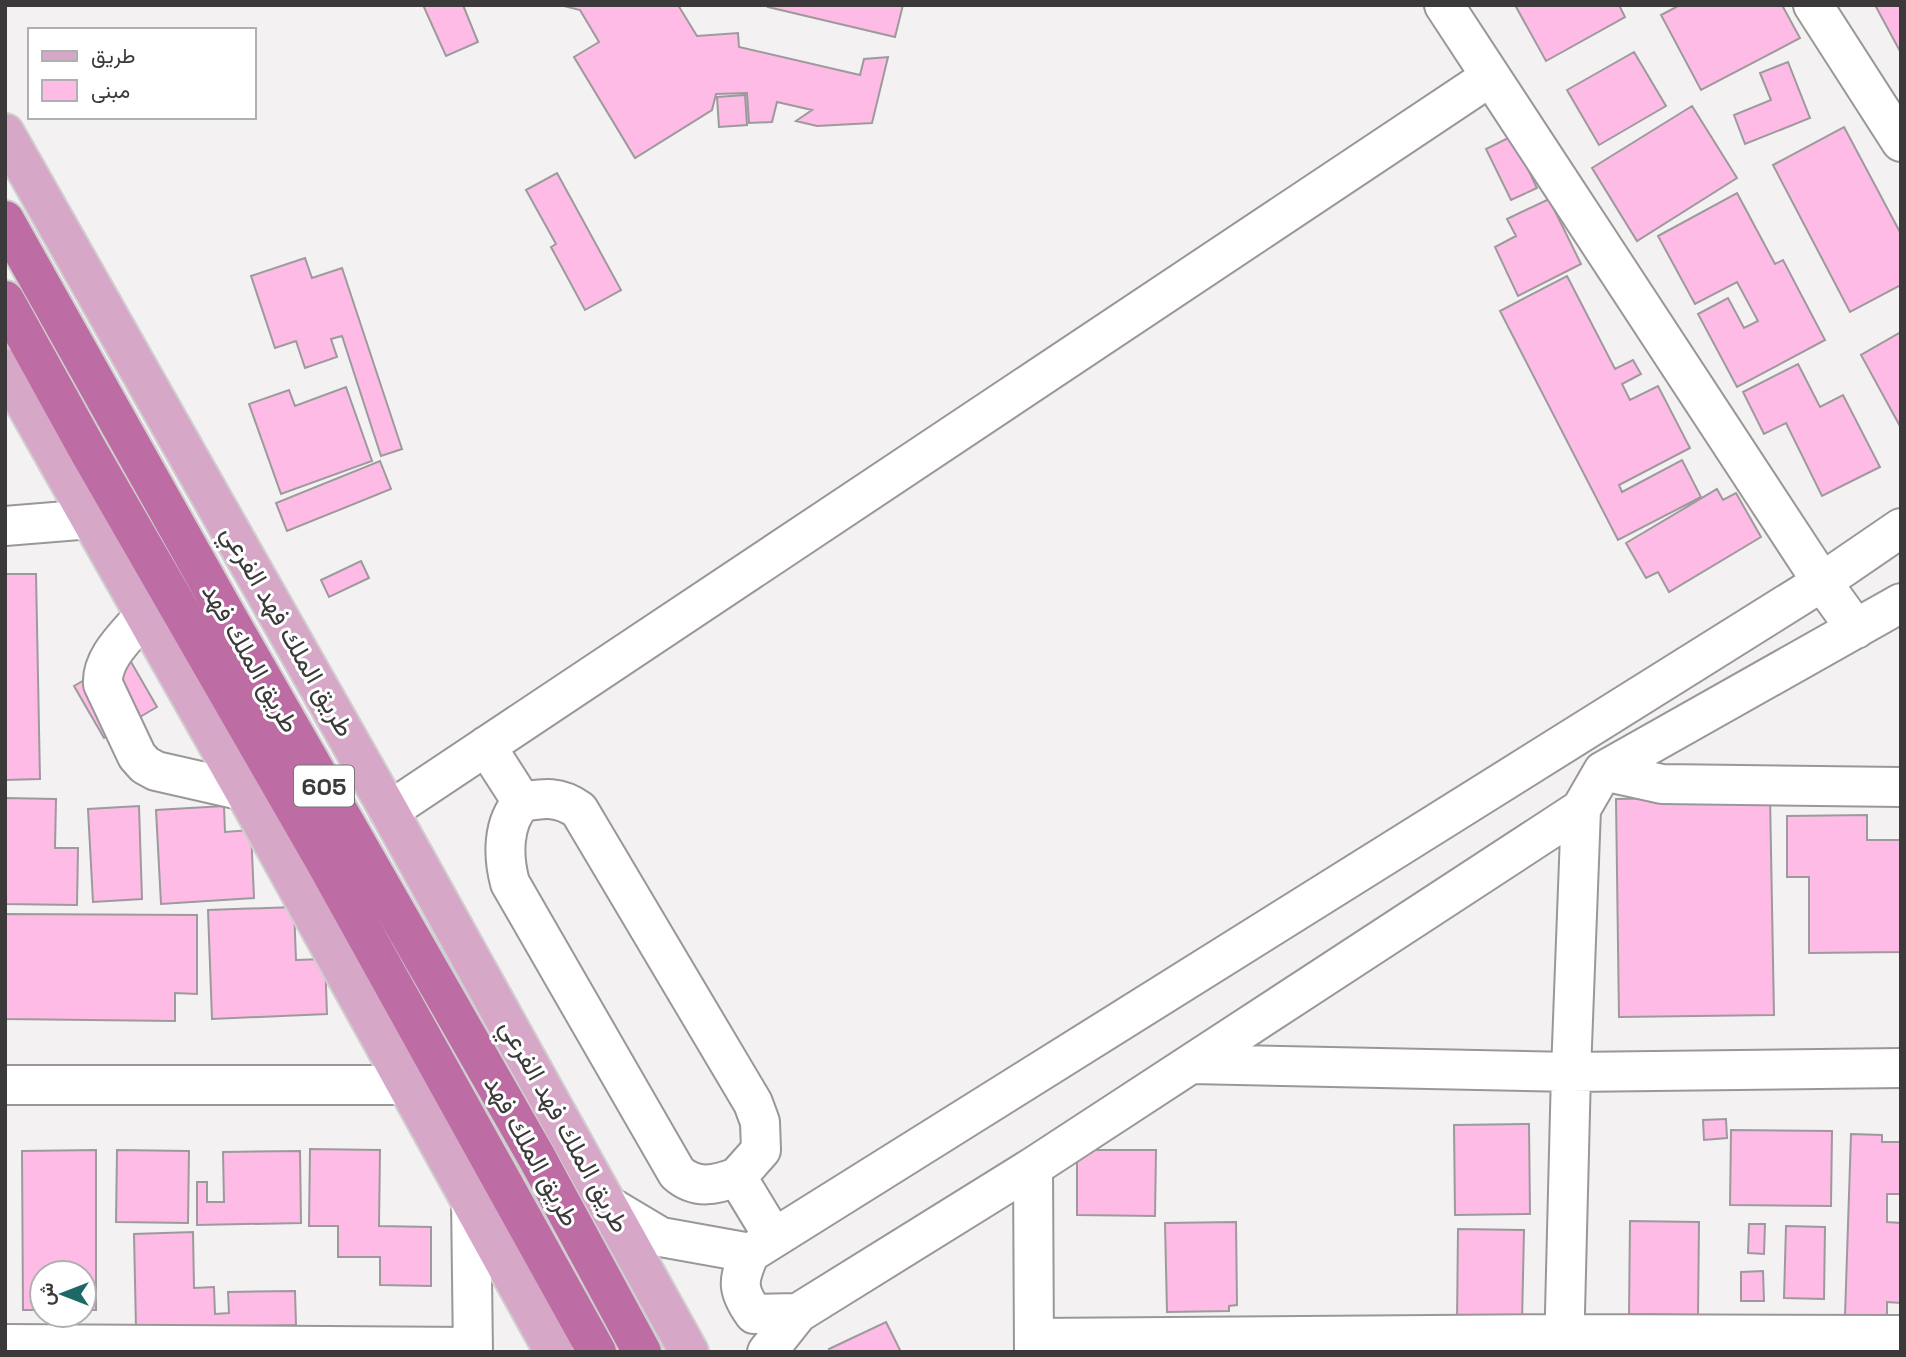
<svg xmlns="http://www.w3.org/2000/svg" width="1906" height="1357" viewBox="0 0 1906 1357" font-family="'Space Grotesk',Vazirmatn,sans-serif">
<rect width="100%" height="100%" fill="#f4f1f3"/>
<!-- building -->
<path fill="#febbe6" stroke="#9d9a9c" stroke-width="2" d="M423,5H463L478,42L446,56Z
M560,5H678L697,36L738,33L739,47L860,75L864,59L888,57L872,123L817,126L796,121L812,110L777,102L772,122L749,123L747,93L716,94L712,110L635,158L574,57L599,42L580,10Z
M769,5H903L895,37L768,7Z
M1515,5H1619L1625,17L1546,61Z
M1680,5H1782L1800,38L1701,90L1661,15Z
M1875,5H1901V53Z
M1634,52L1666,106L1599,145L1567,90Z
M1788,62L1810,118L1745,144L1734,115L1771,100L1760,73Z
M745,95L747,125L719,127L717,97Z
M1692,106L1737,178L1637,241L1592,168Z
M1844,127L1901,234V285L1850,312L1773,165Z
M1512,136L1537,188L1511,200L1486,149Z
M557,173L621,290L585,310L551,247L556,244L526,190Z
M1737,193L1775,264L1783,260L1825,340L1737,387L1698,314L1728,298L1744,328L1758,321L1737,282L1695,304L1658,236Z
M1549,199L1581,264L1518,296L1495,247L1516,236L1507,219Z
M305,258L312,278L342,268L402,449L381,456L342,336L331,339L337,357L305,368L296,341L275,348L251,276Z
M1567,276L1615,369L1633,360L1641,374L1622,384L1630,400L1658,386L1690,448L1619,485L1622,492L1682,460L1701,497L1618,540L1500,311Z
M1901,332V428L1861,355Z
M1798,364L1820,407L1843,395L1880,467L1822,496L1786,423L1764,434L1743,392Z
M346,387L372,461L281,494L249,404L289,390L295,406Z
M380,461L391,489L287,531L276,503Z
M1717,489L1723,500L1736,493L1761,537L1669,592L1658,572L1646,578L1626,543Z
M361,561L369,578L329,597L321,580Z
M5,574H36L40,779L5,780Z
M127,655L157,707L104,738L74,686Z
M1770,796L1774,1015L1619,1017L1616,799Z
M5,798L56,799L55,848H78L77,905L5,904Z
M139,806L142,899L93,902L88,809Z
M224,806L225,832L251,830L254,898L161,904L156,810Z
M1867,815V840H1901V952L1809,953V877H1787V816Z
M294,907L296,960L325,959L327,1014L212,1019L208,910Z
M5,914L197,915V994L175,993V1021L5,1019Z
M1726,1119L1727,1138L1704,1140L1703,1120Z
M1529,1124L1530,1214L1455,1215L1454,1125Z
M1731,1130L1832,1131L1831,1206L1730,1205Z
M1851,1134L1882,1135V1142H1901V1194H1887V1222L1901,1223V1303L1887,1302V1318L1845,1316Z
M310,1149L380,1150L379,1226L431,1227V1286L380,1285V1257H338V1226H309Z
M96,1150V1310H84V1273H42V1310H23L22,1151Z
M117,1150L189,1151L188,1223L116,1222Z
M1077,1150H1156L1155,1216L1077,1215Z
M300,1151L301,1223L197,1225V1182H207V1202H224L223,1152Z
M1630,1221L1699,1222L1698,1315L1629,1314Z
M1236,1222L1237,1305L1229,1306V1311L1167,1312L1165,1223Z
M1749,1224H1765L1764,1254L1748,1253Z
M1786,1226L1825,1227L1824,1299L1784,1298Z
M1458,1229L1524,1230L1522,1323L1457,1322Z
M193,1232L194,1288L214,1287L215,1314L229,1313L228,1292L295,1291L296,1325L136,1329L134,1234Z
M1763,1271L1764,1301H1741V1272Z
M886,1322L901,1352H831L829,1349Z"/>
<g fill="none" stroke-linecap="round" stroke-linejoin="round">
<!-- minor casing -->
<g stroke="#9a9799" stroke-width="42">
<path id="minor" d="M1444,5L1822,582L1856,629
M1813,5L1901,142
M5,526L91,519
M145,614C129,634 101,657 103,684L137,756L145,765L156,771L244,791
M486,746L522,802C502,823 503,857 510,883L677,1173C696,1190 716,1185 737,1177L774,1238
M1603,771L1662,784L1901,787
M522,802C545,798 559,796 579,810L753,1103L760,1122L761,1150L737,1177
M389,811L1490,77
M1192,1064L1571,1072L1901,1068
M5,1085H406
M1033,1167L1034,1352
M471,1199L473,1352
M609,1206L661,1237L750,1253L1822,582L1901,528
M750,1253C738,1280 736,1289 754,1314L798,1313
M1034,1338L1564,1334L1901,1335
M5,1344L473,1347
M767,1352L798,1313L1033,1167L1581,809L1603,771L1901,603
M1564,1352L1571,1072L1581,809"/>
</g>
<!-- major casing -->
<g stroke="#d0cfd0" stroke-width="42">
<path id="major" d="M5,133L389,811L689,1352
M5,368L244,791L554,1352"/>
</g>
<!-- highway casing -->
<g stroke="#d0cfd0" stroke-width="42">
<path id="highway" d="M5,220L227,616L537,1158L642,1352
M5,300L89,452L325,862L597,1352"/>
</g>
<!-- minor -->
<use href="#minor" stroke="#fff" stroke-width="38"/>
<!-- major -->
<use href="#major" stroke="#d7a7c8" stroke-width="38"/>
<!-- highway -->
<use href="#highway" stroke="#bd6da3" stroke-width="38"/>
</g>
<g text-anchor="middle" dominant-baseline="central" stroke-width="6" stroke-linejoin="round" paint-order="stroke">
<!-- shield labels -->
<rect fill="#fff" stroke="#767475" stroke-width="2" x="294" y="765.5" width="60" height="41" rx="5"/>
<g font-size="24" font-weight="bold" fill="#3b393a">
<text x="324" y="786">605</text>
</g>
<!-- street labels -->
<g font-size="26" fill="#3b393a" stroke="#fff">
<text transform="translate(288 631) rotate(60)">طريق الملك فهد الفرعي</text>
<text transform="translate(251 658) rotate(60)">طريق الملك فهد</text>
<text transform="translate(565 1126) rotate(61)">طريق الملك فهد الفرعي</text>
<text transform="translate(532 1151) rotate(61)">طريق الملك فهد</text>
</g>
</g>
<!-- border -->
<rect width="1906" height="1357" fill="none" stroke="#3b393a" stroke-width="14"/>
<!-- legend -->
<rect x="28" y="28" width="228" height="91" fill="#ffffff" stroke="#b1b0b0" stroke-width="2"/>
<rect x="42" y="51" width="35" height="10" fill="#d7a7c8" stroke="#b1b0b0" stroke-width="2"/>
<text x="91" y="63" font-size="21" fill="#3b393a">طريق</text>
<rect x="42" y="80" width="35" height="21" fill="#febbe6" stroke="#b1b0b0" stroke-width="2"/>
<text x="91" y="98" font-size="21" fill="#3b393a">مبنى</text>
<!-- north arrow -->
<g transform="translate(63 1294) rotate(270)"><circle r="33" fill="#ffffff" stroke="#b1b0b0" stroke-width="2"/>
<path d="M0-5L12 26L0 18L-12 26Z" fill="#1d6965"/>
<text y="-10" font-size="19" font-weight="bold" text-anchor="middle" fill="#3b393a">ش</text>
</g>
</svg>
